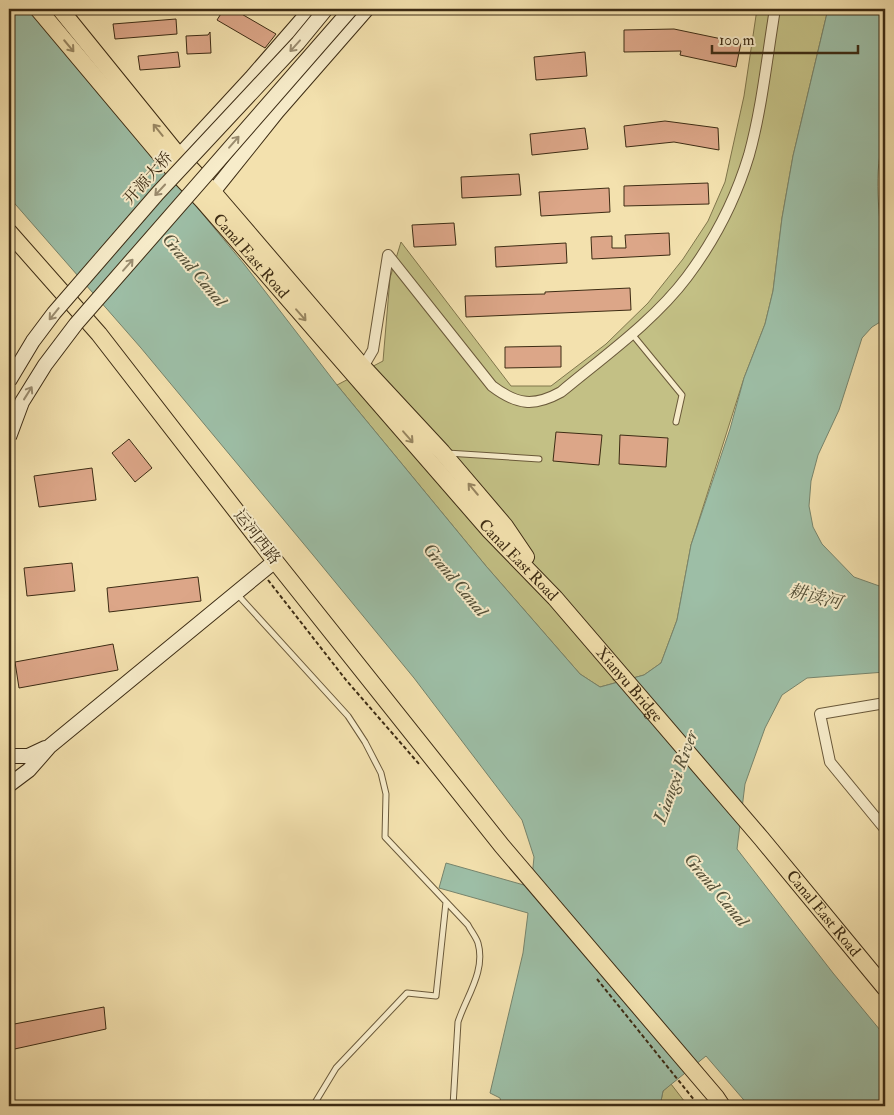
<svg xmlns="http://www.w3.org/2000/svg" width="894" height="1115" viewBox="0 0 894 1115" font-family="'IM FELL Double Pica','Noto Serif SC',serif">
<rect width="100%" height="100%" fill="#f3e1ae"/>
<filter id="stains"><feTurbulence type="fractalNoise" baseFrequency=".004" numOctaves="4"/><feColorMatrix values="0 0 0 0 .2 0 0 0 0 .09 0 0 0 0 .02 0 0 0 .5 -.17"/></filter>
<radialGradient id="worn" r=".72"><stop offset=".6" stop-color="#630" stop-opacity="0"/><stop offset="1" stop-color="#630" stop-opacity=".3"/></radialGradient>
<!-- green -->
<path fill="#c3c085" stroke="#80764c" d="M757,9H828L793,156L782,218L773,291L765,324L744,378L691,545L677,620L661,663L644,675L600,687L580,674L486,566L337,385L383,361L390,278L401,242L511,386H551L606,344L648,303L683,259L708,221L725,182L744,96Z
M671,1084L688,1106H660L663,1091Z"/>
<!-- water -->
<path fill="#9dbea6" stroke="#77846c" d="M9,9H28L66,49L244,264L337,385L486,566L580,674L600,687L644,675L661,663L677,620L691,545L730,429L744,378L765,324L773,291L782,218L793,156L828,9H885V134C872,172 880,216 883,255L885,256V319L872,327L862,338L839,410L818,455L811,481L809,506L813,527L822,544L854,577L885,588V672L807,678L782,695L765,728L745,784L737,849L833,973L885,1036V1106H749L706,1056L663,1091L660,1106H502L500,1098L490,1093L523,953L528,913L439,888L446,863L531,887L534,857L522,820L414,678L313,555L141,348L9,197Z"/>
<!-- building -->
<path fill="#dca688" stroke="#3d2c14" d="M224,9H233L276,34L265,48L217,20Z
M176,19L177,34L115,39L113,24Z
M674,29L741,43L736,67L680,55L681,51L624,52V30Z
M210,32L211,53L187,54L186,36L208,35Z
M178,52L180,67L140,70L138,56Z
M585,52L587,76L536,80L534,57Z
M665,121L718,128L719,150L674,142L626,147L624,126Z
M585,128L588,149L532,155L530,134Z
M519,174L521,195L462,198L461,177Z
M708,183L709,204L624,206V186Z
M609,188L610,212L541,216L539,192Z
M454,223L456,245L414,247L412,225Z
M669,233L670,255L592,259L591,237L612,236V248H626L625,235Z
M566,243L567,263L496,267L495,247Z
M630,288L631,310L466,317L465,296L545,294V292Z
M561,346V367L505,368V347Z
M556,432L602,435L599,465L553,461Z
M620,435L668,438L666,467L619,464Z
M129,439L152,468L135,482L112,453Z
M92,468L96,500L39,507L34,476Z
M72,563L75,591L27,596L24,568Z
M198,577L201,601L109,612L107,588Z
M113,644L118,670L19,688L15,662Z
M104,1007L106,1029L10,1050L9,1025Z"/>
<g fill="none" stroke-linecap="round" stroke-linejoin="round">
<!-- service casing -->
<g stroke="#6a593a" stroke-width="7">
<path id="service" d="M632,334L682,395L676,422
M447,453L539,459
M237,594L348,716L365,742L381,773L386,794L385,837L468,925C471,931 476,937 478,943C486,971 466,997 458,1022L453,1106
M313,1106L336,1068L407,993L436,996L446,902"/>
</g>
<!-- minor casing -->
<g stroke="#6a593a" stroke-width="12">
<path id="minor" d="M363,367L373,350L388,255L492,386C517,405 534,407 561,392C603,357 654,321 687,277C714,241 736,198 749,155C762,108 767,57 775,9
M885,703L820,714L830,762L885,829"/>
</g>
<!-- secondary casing -->
<g stroke="#3d2c14" stroke-width="16">
<path id="secondary" d="M179,156L251,78L311,9
M213,192L277,112L367,9
M9,756H28L45,748
M9,785L29,770L50,746L275,561"/>
</g>
<!-- primary casing -->
<g stroke="#3d2c14" stroke-width="18">
<g id="primary">
<path id="s1" d="M38,9L169,165L203,201L490,531L555,598L761,838L885,988"/>
<path d="M60,9L179,156L213,192L363,367L442,452L505,526L526,557"/>
<path d="M9,232L99,334L275,561L502,846L716,1097L722,1106"/>
</g>
</g>
<!-- path -->
<path stroke="#3d2c14" stroke-width="2" stroke-dasharray="4 2.5" stroke-linecap="butt" d="M268,580L346,680L419,764
M597,979L699,1106"/>
<!-- service -->
<use href="#service" stroke="#f7ecca" stroke-width="5"/>
<!-- minor -->
<use href="#minor" stroke="#f7ecca" stroke-width="10"/>
<!-- secondary -->
<use href="#secondary" stroke="#f7ecca" stroke-width="14"/>
<!-- primary -->
<use href="#primary" stroke="#f3e1ae" stroke-width="16"/>
<!-- secondary-bridge casing -->
<g stroke="#3d2c14" stroke-width="16" stroke-linecap="butt">
<path id="secondary-bridge" d="M9,381L33,341L54,313L158,193L298,43L326,9
M9,437L22,402L45,365L76,324L351,9"/>
</g>
<!-- secondary-bridge -->
<use href="#secondary-bridge" stroke="#f7ecca" stroke-width="14"/>
</g>
<!-- one-way arrows -->
<defs><path id="oneway-shaft" d="M-6 0H5M1.5-3L5.5 0L1.5 3" fill="none" stroke-width="1.6" stroke-linecap="round" stroke-linejoin="round" transform="scale(1.25)"/></defs>
<g stroke="#988661">
<use href="#oneway-shaft" transform="translate(69 46) rotate(50)"/>
<use href="#oneway-shaft" transform="translate(158 130) rotate(-129)"/>
<use href="#oneway-shaft" transform="translate(301 315) rotate(49)"/>
<use href="#oneway-shaft" transform="translate(408 437) rotate(49)"/>
<use href="#oneway-shaft" transform="translate(473 489) rotate(-130)"/>
</g>
<g stroke="#9a8c6f">
<use href="#oneway-shaft" transform="translate(295 46) rotate(132)"/>
<use href="#oneway-shaft" transform="translate(234 142) rotate(-49)"/>
<use href="#oneway-shaft" transform="translate(160 190) rotate(133)"/>
<use href="#oneway-shaft" transform="translate(128 265) rotate(-49)"/>
<use href="#oneway-shaft" transform="translate(54 314) rotate(129)"/>
<use href="#oneway-shaft" transform="translate(28 393) rotate(-58)"/>
</g>
<g text-anchor="middle" dominant-baseline="central" stroke-width="4" stroke-linejoin="round" paint-order="stroke">
<!-- street labels -->
<g font-size="16" fill="#3d2c14" stroke="#f7ecca">
<text transform="translate(148 178) rotate(-48)">开源大桥</text>
<text stroke="none"><textPath href="#s1" startOffset="326">Canal East Road</textPath></text>
<text transform="translate(257 537) rotate(52)">运河西路</text>
<text stroke="none"><textPath href="#s1" startOffset="731">Canal East Road</textPath></text>
<text stroke="none"><textPath href="#s1" startOffset="898">Xianyu Bridge</textPath></text>
<text stroke="none"><textPath href="#s1" startOffset="1198">Canal East Road</textPath></text>
</g>
<!-- water labels -->
<g font-size="18" font-style="italic" fill="#555038" stroke="#f7ecca">
<text transform="translate(194 270) rotate(50)">Grand Canal</text>
<text transform="translate(455 580) rotate(50)">Grand Canal</text>
<text transform="translate(815 597) rotate(14)">耕读河</text>
<text transform="translate(676 777) rotate(-70)">Liangxi River</text>
<text transform="translate(716 890) rotate(50)">Grand Canal</text>
</g>
</g>
<!-- margin -->
<rect width="894" height="1115" fill="none" stroke="#f3e1ae" stroke-width="30"/>
<rect x="10" y="10" width="874" height="1095" fill="none" stroke="#3d2c14" stroke-width="2.5"/>
<rect x="15" y="15" width="864" height="1085" fill="none" stroke="#3d2c14"/>
<!-- scale -->
<path d="M712 45v8h146v-8" fill="none" stroke="#3d2c14" stroke-width="2.5"/>
<text x="719" y="45" font-size="15" fill="#3d2c14" stroke="#f7ecca" stroke-width="4" paint-order="stroke">100 m</text>
<rect width="100%" height="100%" filter="url(#stains)"/>
<rect width="100%" height="100%" fill="url(#worn)"/>
</svg>
